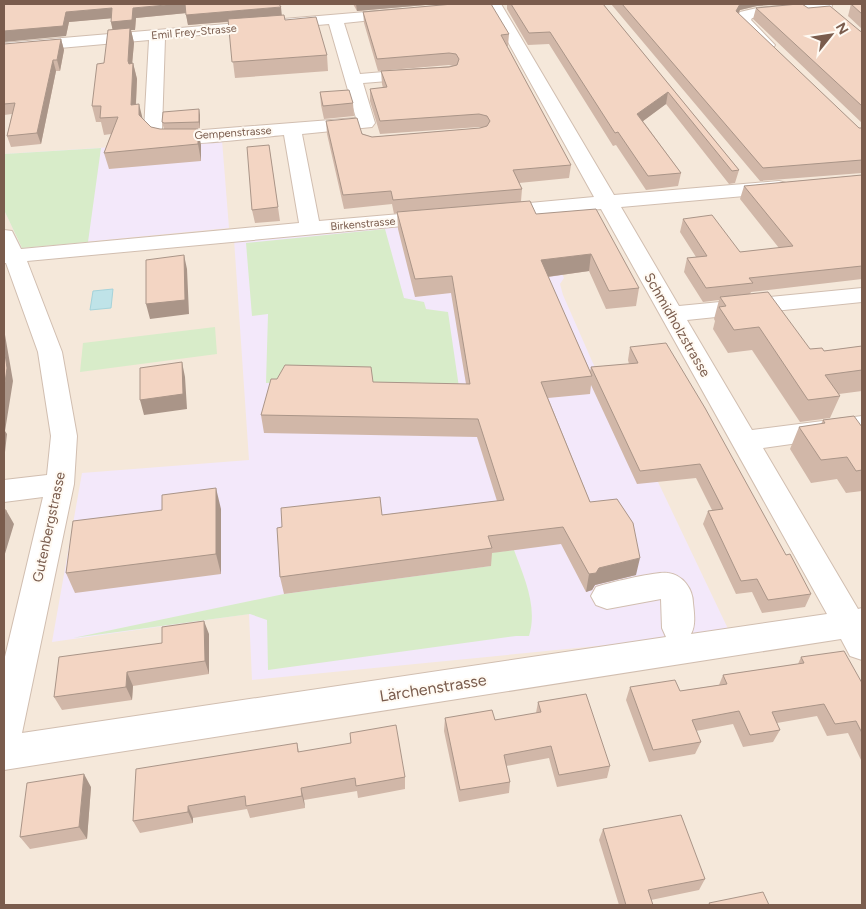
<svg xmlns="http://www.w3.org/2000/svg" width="866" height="909" viewBox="0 0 866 909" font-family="Figtree,sans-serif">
<rect width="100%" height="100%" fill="#fdf6ec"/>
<!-- residential -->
<path fill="#f5e8da" d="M4,4H862V905H4Z"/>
<!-- education -->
<path fill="#f3e8fa" d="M222,140L229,228L22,248L4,210V154Z
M518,213L544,237L564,278L560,284L563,295L592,361L607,393L648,461L730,633L252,680L249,614L52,642L82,473L249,460L234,239Z"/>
<!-- green -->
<path fill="#d8ecc9" d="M101,148L88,242L22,248L4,210V154Z
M385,229L404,298L424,302L426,309L448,312L461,401L288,382L266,383L268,314L252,316L246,243Z
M215,327L217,354L80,372L83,343Z
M514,550C524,577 538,607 529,636H516L268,670L267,620L250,614L73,638L284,594L490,566L487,553Z"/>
<!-- water -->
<path fill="#bfe3e8" stroke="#a5d3da" d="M113,289L111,308L90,310L93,291Z"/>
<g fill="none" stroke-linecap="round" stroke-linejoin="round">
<!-- minor casing -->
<g stroke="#d1beb0" stroke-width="2">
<path id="minor" d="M487,4H501L614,195L779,181L786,183L789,187L786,191L779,193L621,207L679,306L862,288V302L687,320L752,430L862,416V434L763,448L858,609L862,608V660L850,656L841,639L4,770V661L43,497L4,502V480L47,475L51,436L38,352L6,263H4V230L12,231L21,249L299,223L284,135C261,137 171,149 155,141C150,139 147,134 144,130L149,40L4,53V43L401,9L406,10L408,13L406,16L401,17L344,23L360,74L419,69L425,70L427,74L425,78L363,83L375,123L372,127L302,134L319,221L435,211L442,213L445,217L442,221L435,223L27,261L62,352L77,436L74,484L22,733L666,637L662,628L661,599L607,609L596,605L591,596L596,587C608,583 658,571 668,573C683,575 693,589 693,603C694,613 696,625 691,634L827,614L601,209L496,218L489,216L486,212L489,208L496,206L594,197ZM329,24L356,118L178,132H165L162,129L165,38Z
M801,4H831L832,6L830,9L825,10L752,18L751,20L775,45L773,48H761L735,21L740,12L757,8Z"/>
</g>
<!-- minor -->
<use href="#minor" fill="#fff" fill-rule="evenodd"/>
</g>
<!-- wall -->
<path fill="#d1b7a8" d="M4,4L282,15L285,20L327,55L328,71L235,78L228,22L188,25L186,13L136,18L135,30H131L134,43L132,64L133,63L137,79L136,105L142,119L151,127L160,129H164L162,122L200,115V128L196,129L201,145V161L109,169L104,153L111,134L104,135L101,122H96L92,106L113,30L111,22V18L69,22L66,36Z
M353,4H437L357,11Z
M507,4H603L739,170L735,183L729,184L666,104L643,121L681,173L678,186L646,190L616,145L613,146L549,44L528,45L507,9Z
M611,4H783L757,6L740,10L738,13L859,128H862V173L760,181Z
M851,4H862V29L848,16Z
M756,8H808L862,32V123L753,19Z
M363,12L509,34L508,46H507L571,165L569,178L519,183L522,189L521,201L536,214L639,288L636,306L606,309L589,271L548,277L590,371L591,367L629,364L628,360L630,347L786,555L811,594L805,607L762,613L752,592L736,594L703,524L708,511L712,510L696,478L637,484L591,385L590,394L548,398L590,502L636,575L595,585L592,590L586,592L561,544L492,553L491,566L284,594L280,577L382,515L497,501L477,437L264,433L261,415L373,382L466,384L451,293L415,297L398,229L397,213L394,214L392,204L344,209L327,134L326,121L372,137L481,128L479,127L380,134L370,101V89L383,88L382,84L381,71L453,66L449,65L378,71L364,23Z
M61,39L64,50L60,71H56L41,144L11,147L7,136L12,114L4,115V44Z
M320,92L353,103L354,116L324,119L321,105Z
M269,145L280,221L255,223L252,210Z
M862,175V279L751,292L750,294L810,349L824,351L862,346V391L839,394L840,396L830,418L800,422L752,350L728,353L713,329L715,321L714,319L719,300L703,302L684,272L687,258L696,257L680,232L683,219L740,252L779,248L740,199L744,186Z
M823,420L862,427V491L846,493L837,479L811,483L790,449L799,427L821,424Z
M221,509V574L75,593L66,573Z
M209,634V674L133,686L132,700L62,710L54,697L162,643Z
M801,657L862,683V762L848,733L827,736L817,716L777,723L780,730L773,742L743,747L733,724L696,731L701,742L695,754L649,762L626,700L630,687L680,691L719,685L723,675L798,664Z
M538,702L610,766L607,778L557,787L549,758L506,766L510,782L509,793L459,802L444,731L445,718L495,720L536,713Z
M297,743L299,752L405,777V789L358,798L357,791L304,800L305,808L250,818L247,809L193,818V823L140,833L133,821Z
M91,787L87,839L30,849L20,837Z
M603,829L705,879L699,890L651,900L653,905H619L599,840Z"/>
<!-- shaded-wall -->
<path fill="#aa9588" d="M177,4H186L187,13L136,18L135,30H131L134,43L131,76L113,32L111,22L133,8Z
M356,4H437L357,11Z
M740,4H783L757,6L740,10L734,22L736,11Z
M281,7L282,17L188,25L186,15Z
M112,8L115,18L69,22L66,36L4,42V31L66,12Z
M61,39L64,50L60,71L57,60Z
M53,60L56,71L41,144L37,133Z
M133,63L137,79L135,121L131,105Z
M668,92L666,104L635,127L637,114Z
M139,104L143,120L139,115Z
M199,109L200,115V128L199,122Z
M198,129L201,145V161L198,144Z
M591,254L589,271L539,278L541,260Z
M184,255L187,269L189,314L150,319L146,304Z
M4,329L13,381L5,431L7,434L4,461Z
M182,362L185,377L187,409L144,415L140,400Z
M216,488L221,509V574L216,554Z
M6,510L14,524L4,557V518Z
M640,558L636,575L595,585L592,590L586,592L589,574L599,568Z
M204,621L209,634V674L205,661Z
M127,672L133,686L132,700L126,687Z
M84,774L91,787L87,839L79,827Z
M301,788L304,800L305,808L302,796Z
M188,806L193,818V823L188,812Z"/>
<!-- building -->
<path fill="#f3d5c3" stroke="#aa9588" d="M4,4H177L133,8L132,20L111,22L112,8L66,12L63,26L4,31Z
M185,4H279L281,7L186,15Z
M453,4H491L509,34L501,35L571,165L513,170L522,189L393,200L391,191L343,195L326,121L357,118L362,134L372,137L480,128L487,126L490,121L487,116L479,114L380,121L370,89L387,87L381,71L449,67L457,65L459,59L456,54L449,53L377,59L363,12Z
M511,4H603L739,170L732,171L668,92L637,114L681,173L648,176L618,132L615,133L550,32L529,33Z
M622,4H740L736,11L859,128H862V160L763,168Z
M798,4H802L808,8L830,6L860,31L862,32V106L756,8Z
M851,4H862V14Z
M284,15L285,20L316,17L327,55L232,62L228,19Z
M130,28L128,61L129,64L133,63L131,105L139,104V115L151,127L160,129H198V144L104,153L118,117L100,118L101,106H92L97,64L104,63L108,30Z
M61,39L57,60H53L37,133L7,136L15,103L4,104V44Z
M349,90L353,103L323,106L320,92Z
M199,109V122L164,123L162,122L163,112Z
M269,145L278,207L252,210L247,147Z
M862,175V266L749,278L753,283L706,288L687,258L707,256L683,219L712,215L740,252L793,246L744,186Z
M530,201L536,214L596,209L639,288L609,291L591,254L541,260L592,376L541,382L590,502L617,499L633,523L640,558L599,568L596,573L589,574L563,527L488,536L492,548L280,577L277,528L282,527L281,508L380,497L382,515L504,500L478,419L261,415L271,379H277L285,365L371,367L373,382L470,384L452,276L415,279L397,212Z
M184,255L185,300L146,304V260Z
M768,292L810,349L822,348L824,351L862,346V370L825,375L840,396L808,400L759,327L734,330L719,307L726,306L720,297Z
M666,343L705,408L786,555L790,554L811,594L768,600L757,579L741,581L708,511L723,509L700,464L640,471L591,367L638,363L630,347Z
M4,347L7,368L4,390Z
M182,362L183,394L140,400V368Z
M854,416L862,427V470L856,471L847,457L821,460L799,427L825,423L823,420Z
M216,488V554L66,573L73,521L162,510V495Z
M4,510H6L4,518Z
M204,621L205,661L127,672L126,687L54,697L59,657L162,643V627Z
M844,651L862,683V733L856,721L835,724L824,704L772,712L780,730L750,735L739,711L692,720L701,742L653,750L630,687L675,680L680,691L727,684L723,675L804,663L801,657Z
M586,694L610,766L559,775L551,746L504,755L510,782L460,790L445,718L492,710L495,720L541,712L538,702Z
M396,725L405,777L356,786L355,778L301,788L302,796L246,806L245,796L188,806V812L133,821L136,769L297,743L298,752L351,743L350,733Z
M84,774L79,827L20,837L27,783Z
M681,815L705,879L648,890L653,905H626L603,829Z
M763,892L769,905H710L709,903Z"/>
<g text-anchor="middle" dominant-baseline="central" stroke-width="4" stroke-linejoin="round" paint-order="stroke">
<!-- far-street labels -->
<g font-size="11" fill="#7a5c4d" stroke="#fffaf3">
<text transform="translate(194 32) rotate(-5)">Emil Frey-Strasse</text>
<text transform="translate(233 133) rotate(-4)">Gempenstrasse</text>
<text transform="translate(363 224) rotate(-5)">Birkenstrasse</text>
</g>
<!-- street labels -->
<g font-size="14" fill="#7a5c4d" stroke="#fffaf3">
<text transform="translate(677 325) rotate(60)">Schmidholzstrasse</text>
<text transform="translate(49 527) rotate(-78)">Gutenbergstrasse</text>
</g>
<!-- near-street labels -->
<g font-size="16" fill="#7a5c4d" stroke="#fffaf3">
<text transform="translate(433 688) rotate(-9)">Lärchenstrasse</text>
</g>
</g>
<!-- border -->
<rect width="866" height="909" fill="none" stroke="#7a5c4d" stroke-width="10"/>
<!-- north arrow -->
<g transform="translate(831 35) rotate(60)" stroke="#fffaf3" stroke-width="4" paint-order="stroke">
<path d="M0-4L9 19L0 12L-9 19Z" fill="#7a5c4d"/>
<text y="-8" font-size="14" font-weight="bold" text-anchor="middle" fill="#7a5c4d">N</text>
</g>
</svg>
